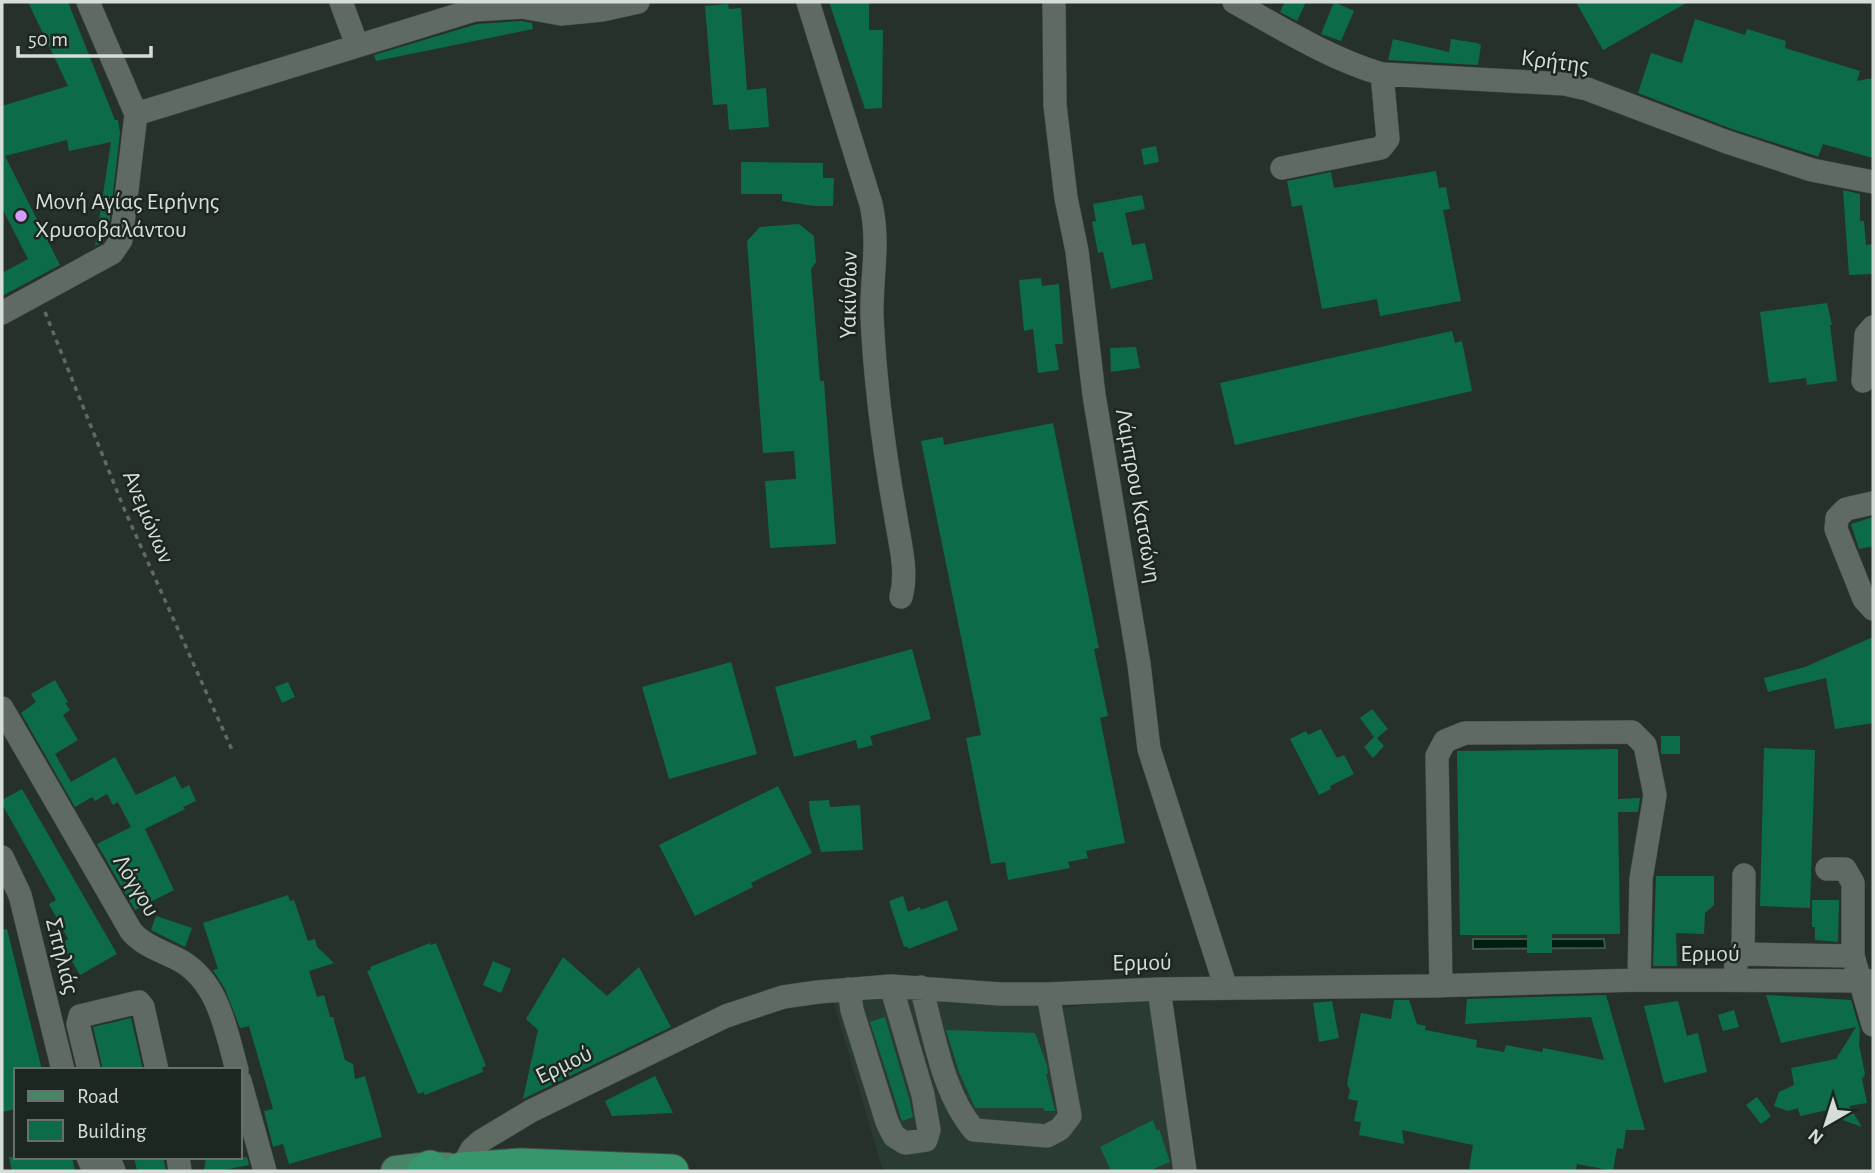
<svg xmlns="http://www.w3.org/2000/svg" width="1875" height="1173" viewBox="0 0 1875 1173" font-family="'Alegreya Sans',sans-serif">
<rect width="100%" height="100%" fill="#27312b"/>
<!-- built -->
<path fill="#2a3b32" d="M906,994L1001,1005L1068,1007L1149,998L1175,1171H883L833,1000Z"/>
<!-- water -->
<path fill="#001d0e" stroke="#40574b" stroke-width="2" d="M1473,939H1604L1605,948L1473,949Z"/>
<!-- building -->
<path fill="#0c6c47" d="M28,2H68L115,120H118L120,133L108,235L102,242L95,246L111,142L69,151L67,140L5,156L60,265L2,296V273L28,259L2,208V106L68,86Z
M829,2H869V30H883L882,108L865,109Z
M1285,2H1306L1297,21L1280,12Z
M1334,2L1354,11L1341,41L1321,34Z
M1576,2H1688L1603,50Z
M728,4L729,9L741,8L747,90L766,88L769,127L729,130L727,104L713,105L705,6Z
M1695,19L1745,35L1747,29L1786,41L1785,48L1860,71L1857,81L1873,78V158L1823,144L1818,157L1816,156L1732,129L1638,93L1651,53L1682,63Z
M521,21L532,23L533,29L376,61L374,55L477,24Z
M1393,39L1449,52L1451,39L1477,43L1481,45L1478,65L1388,60Z
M1156,146L1159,162L1144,165L1141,149Z
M741,162L823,163V178H834L833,206H814L782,201V194H741Z
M1436,171L1439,188L1446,187L1450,209L1443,210L1461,301L1380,316L1377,299L1322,309L1302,205L1292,207L1287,181L1331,172L1334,188Z
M1843,190L1860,194V221H1864L1866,245L1873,244V274L1849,275Z
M1142,195L1145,209L1125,213L1132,245L1145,243L1153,279L1111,289L1103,252L1098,253L1092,222L1096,221L1093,204Z
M799,224L814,236L816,262L811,269L820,381H824L836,544L770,548L765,481L796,479L794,451L763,453L747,241L760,227Z
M1041,278L1042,286L1059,284L1063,344H1055L1059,370L1038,373L1033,329L1024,331L1019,280Z
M1827,303L1832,325H1830L1837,381L1807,385L1806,378L1769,383L1760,312Z
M1452,331L1455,343L1462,341L1472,391L1235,445L1220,383Z
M1136,347L1140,368L1111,372L1110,348Z
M1053,423L1099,648L1094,649L1108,716L1100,718L1125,843L1086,851L1088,858L1068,862L1070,868L1008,880L1005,862L991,864L983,824L966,738L981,735L921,441L943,437L944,445Z
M1873,517V546L1859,549L1851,524Z
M1873,637V723L1835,729L1826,678L1768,692L1764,678L1805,667Z
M912,649L931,719L870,736L873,745L858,749L856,740L794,757L775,687Z
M731,662L757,754L669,779L642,687Z
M55,680L68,702L65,703L70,710L63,715L78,740L55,754L71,782L115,757L136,795L175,776L182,789L189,785L196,801L183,807L185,809L145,829L174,890L135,910L97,844L131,827L118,802L113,805L107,794L95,801L92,797L75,807L21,713L36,702L31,694Z
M288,682L295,697L282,703L275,687Z
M1372,709L1388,729L1377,738L1384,746L1373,758L1364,747L1374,737L1360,718Z
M1321,729L1337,758L1344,755L1354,774L1330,786L1331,789L1319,795L1290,739L1306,731L1308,735Z
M1661,736H1680V754H1661Z
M1764,748L1815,750L1810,908L1760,906Z
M1618,749V799L1640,798L1638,812H1618L1620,934H1552V953H1527V935H1460L1457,751Z
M778,786L812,853L751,883L753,887L695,916L659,845Z
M22,789L117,954L80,975L61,943L68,939L49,904L56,900L2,804V800Z
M829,800L830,807L860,805L863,850L821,852L810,813L809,801Z
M1656,876H1714V905L1705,913L1704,934L1676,933L1677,966H1653Z
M288,895L290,901L294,900L308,941L315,939L317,947L334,963L309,971L317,997L324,995L330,1017H333L345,1060L353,1064L355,1079L365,1076L382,1137L289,1164L283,1144L273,1147L264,1111L273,1109L249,1026L240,1028L225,989L213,970L218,969L203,923Z
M903,896L908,912L920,907L921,910L947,900L958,930L908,949L907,946L904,947L889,901Z
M1812,900H1839L1838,942L1815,940V927H1812Z
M156,916L192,928L185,947L151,930Z
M7,929L42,1070H16V1109L2,1112V930Z
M430,943L431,945L436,943L486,1066L482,1068L483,1072L425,1095L424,1092L418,1094L367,971L371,970L370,967Z
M563,957L607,996L639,967L671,1027L523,1099L538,1030L526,1019Z
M493,961L511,969L501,993L483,985Z
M1606,995L1645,1130H1626L1623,1149L1617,1148L1613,1171L1577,1164L1576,1171H1479L1469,1169L1473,1145L1402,1130L1404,1144L1359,1135L1361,1122L1354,1121L1358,1101L1348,1099L1350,1090L1347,1084L1361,1013L1391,1019L1394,1000H1409L1417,1024L1426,1026L1425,1030L1477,1040L1476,1047L1504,1052L1506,1045L1542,1052L1543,1048L1604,1060L1591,1017L1465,1024L1467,999Z
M1766,995L1851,1000L1860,1030L1859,1045L1865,1074L1862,1079L1867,1103L1849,1106L1862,1127L1840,1119L1838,1108L1800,1116L1798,1108L1788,1111L1774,1106L1779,1092L1794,1085L1791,1068L1836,1059L1856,1027L1781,1043Z
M1332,1001L1339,1038L1319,1042L1313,1003Z
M1678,1001L1687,1036L1698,1033L1707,1072L1664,1083L1644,1006Z
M1734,1010L1739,1027L1723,1031L1718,1015Z
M885,1017L909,1098L913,1117L902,1121L870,1022Z
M131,1018L143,1070H103L93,1027Z
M946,1030L1035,1033L1047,1065L1048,1074H1046L1055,1111H1045L1043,1108H975L959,1072Z
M655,1076L673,1113L612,1116L605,1101Z
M1757,1097L1771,1116L1761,1124L1746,1105Z
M1153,1120L1157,1131L1159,1129L1170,1162L1149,1171H1111L1100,1147Z
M9,1157H72L75,1171H12Z
M134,1157H163L166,1171H137Z
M206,1157H247L249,1165L219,1171H204Z"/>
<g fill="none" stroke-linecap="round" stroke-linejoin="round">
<!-- minor casing -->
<g stroke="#444c47" stroke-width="24">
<path id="minor" d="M88,2L136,114
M341,2L357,45
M808,2L871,204C880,245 871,276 872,316C875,384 884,451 896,518C900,544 908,572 901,597
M1054,2L1055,105L1066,198L1077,251L1094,395L1139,664L1149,749L1226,988
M1234,2C1281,28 1330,59 1382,74L1565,84L1587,89L1727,142L1812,170L1873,182
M1282,168L1381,148L1388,139L1382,74
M2,313L112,253L121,240L136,114L474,10L522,7L561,14L602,10L638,2
M1863,381L1866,335L1873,327
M1873,503L1846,509L1837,518L1836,529L1864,599L1873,609
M2,708L131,931C143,946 165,952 181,961C219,983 226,1031 237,1070
M2,857L20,895L63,1070
M1827,869H1845L1853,883V956
M1743,954L1744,875
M1735,980L1736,963L1743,954L1853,956L1873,1025
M1441,986L1437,756L1445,741L1465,733L1632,732L1645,745L1655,795L1641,879L1639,980
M921,987C934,1034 942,1092 974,1130L1047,1136L1060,1129L1070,1116L1048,994
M849,989L852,1010L887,1122L894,1136L905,1143L926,1140L929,1130L923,1095L891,986
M1159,989L1185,1171
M89,1070L78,1024L80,1016L139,1002L143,1007L157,1070
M240,1081L265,1171
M88,1157L94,1171
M108,1157L114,1171
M178,1157L180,1171
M460,1171L472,1149L481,1141L531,1111L726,1016L783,997L818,992L891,986L1000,994H1048L1159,989L1429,986L1639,980L1873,981"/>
</g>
<!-- major casing -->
<g stroke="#444c47" stroke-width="32">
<path id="major" d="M396,1171L430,1167L448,1168"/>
</g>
<!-- highway casing -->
<g stroke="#444c47" stroke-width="35">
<path id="highway" d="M461,1169L521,1165L672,1171
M424,1171L430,1167"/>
</g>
<!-- path -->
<path stroke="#606963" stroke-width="3.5" stroke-dasharray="5 5" stroke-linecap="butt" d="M45,312L125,511L233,752"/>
<!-- minor -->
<use href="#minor" stroke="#5f6a63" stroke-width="23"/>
<!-- major -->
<use href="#major" stroke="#478468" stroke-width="30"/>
<!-- highway -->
<use href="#highway" stroke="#37966b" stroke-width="33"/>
</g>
<!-- markers -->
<circle fill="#d49cfb" stroke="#1d2722" stroke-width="2.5" cx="21" cy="216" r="7"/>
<g text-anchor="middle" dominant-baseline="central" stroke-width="5" stroke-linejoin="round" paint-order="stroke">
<!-- street labels -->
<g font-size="24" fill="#d7ddd9" stroke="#1d2722">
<text transform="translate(1555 62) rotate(7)">Κρήτης</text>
<text transform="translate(849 295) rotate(-89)">Υακίνθων</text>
<text transform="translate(1138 496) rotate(80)">Λάμπρου Κατσώνη</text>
<text transform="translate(148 517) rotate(67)">Ανεμώνων</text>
<text transform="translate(136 886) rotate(59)">Λόγγου</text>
<text x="1710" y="954">Ερμού</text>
<text transform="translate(62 956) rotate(76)">Σπηλιάς</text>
<text transform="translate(1142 963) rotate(-1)">Ερμού</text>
<text transform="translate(564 1065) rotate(-26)">Ερμού</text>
</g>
<!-- poi labels -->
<g font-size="24" fill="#d7ddd9" stroke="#1d2722" text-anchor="start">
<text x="35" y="202">Μονή Αγίας Ειρήνης<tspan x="35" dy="28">Χρυσοβαλάντου</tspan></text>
</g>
</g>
<!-- border -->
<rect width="1875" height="1173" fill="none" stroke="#d7ddd9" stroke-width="7"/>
<!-- legend -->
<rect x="14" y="1068" width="228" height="91" fill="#1d2722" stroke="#67706b" stroke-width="2"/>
<rect x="28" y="1091" width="35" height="10" fill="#478468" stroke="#67706b" stroke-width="2"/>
<text x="77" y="1103" font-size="21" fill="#d7ddd9">Road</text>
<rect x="28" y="1120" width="35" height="21" fill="#0c6c47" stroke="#67706b" stroke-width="2"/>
<text x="77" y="1138" font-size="21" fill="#d7ddd9">Building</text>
<!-- north arrow -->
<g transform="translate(1826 1124) rotate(219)" stroke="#1d2722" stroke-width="5" paint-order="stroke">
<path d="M0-5L12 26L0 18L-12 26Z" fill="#d7ddd9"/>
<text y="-10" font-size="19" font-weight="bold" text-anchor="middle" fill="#d7ddd9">N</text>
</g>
<!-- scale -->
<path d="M18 46v10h133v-10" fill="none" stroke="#d7ddd9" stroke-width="3.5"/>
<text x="28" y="46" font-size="21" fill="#d7ddd9" stroke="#1d2722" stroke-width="5" paint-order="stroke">50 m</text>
</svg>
